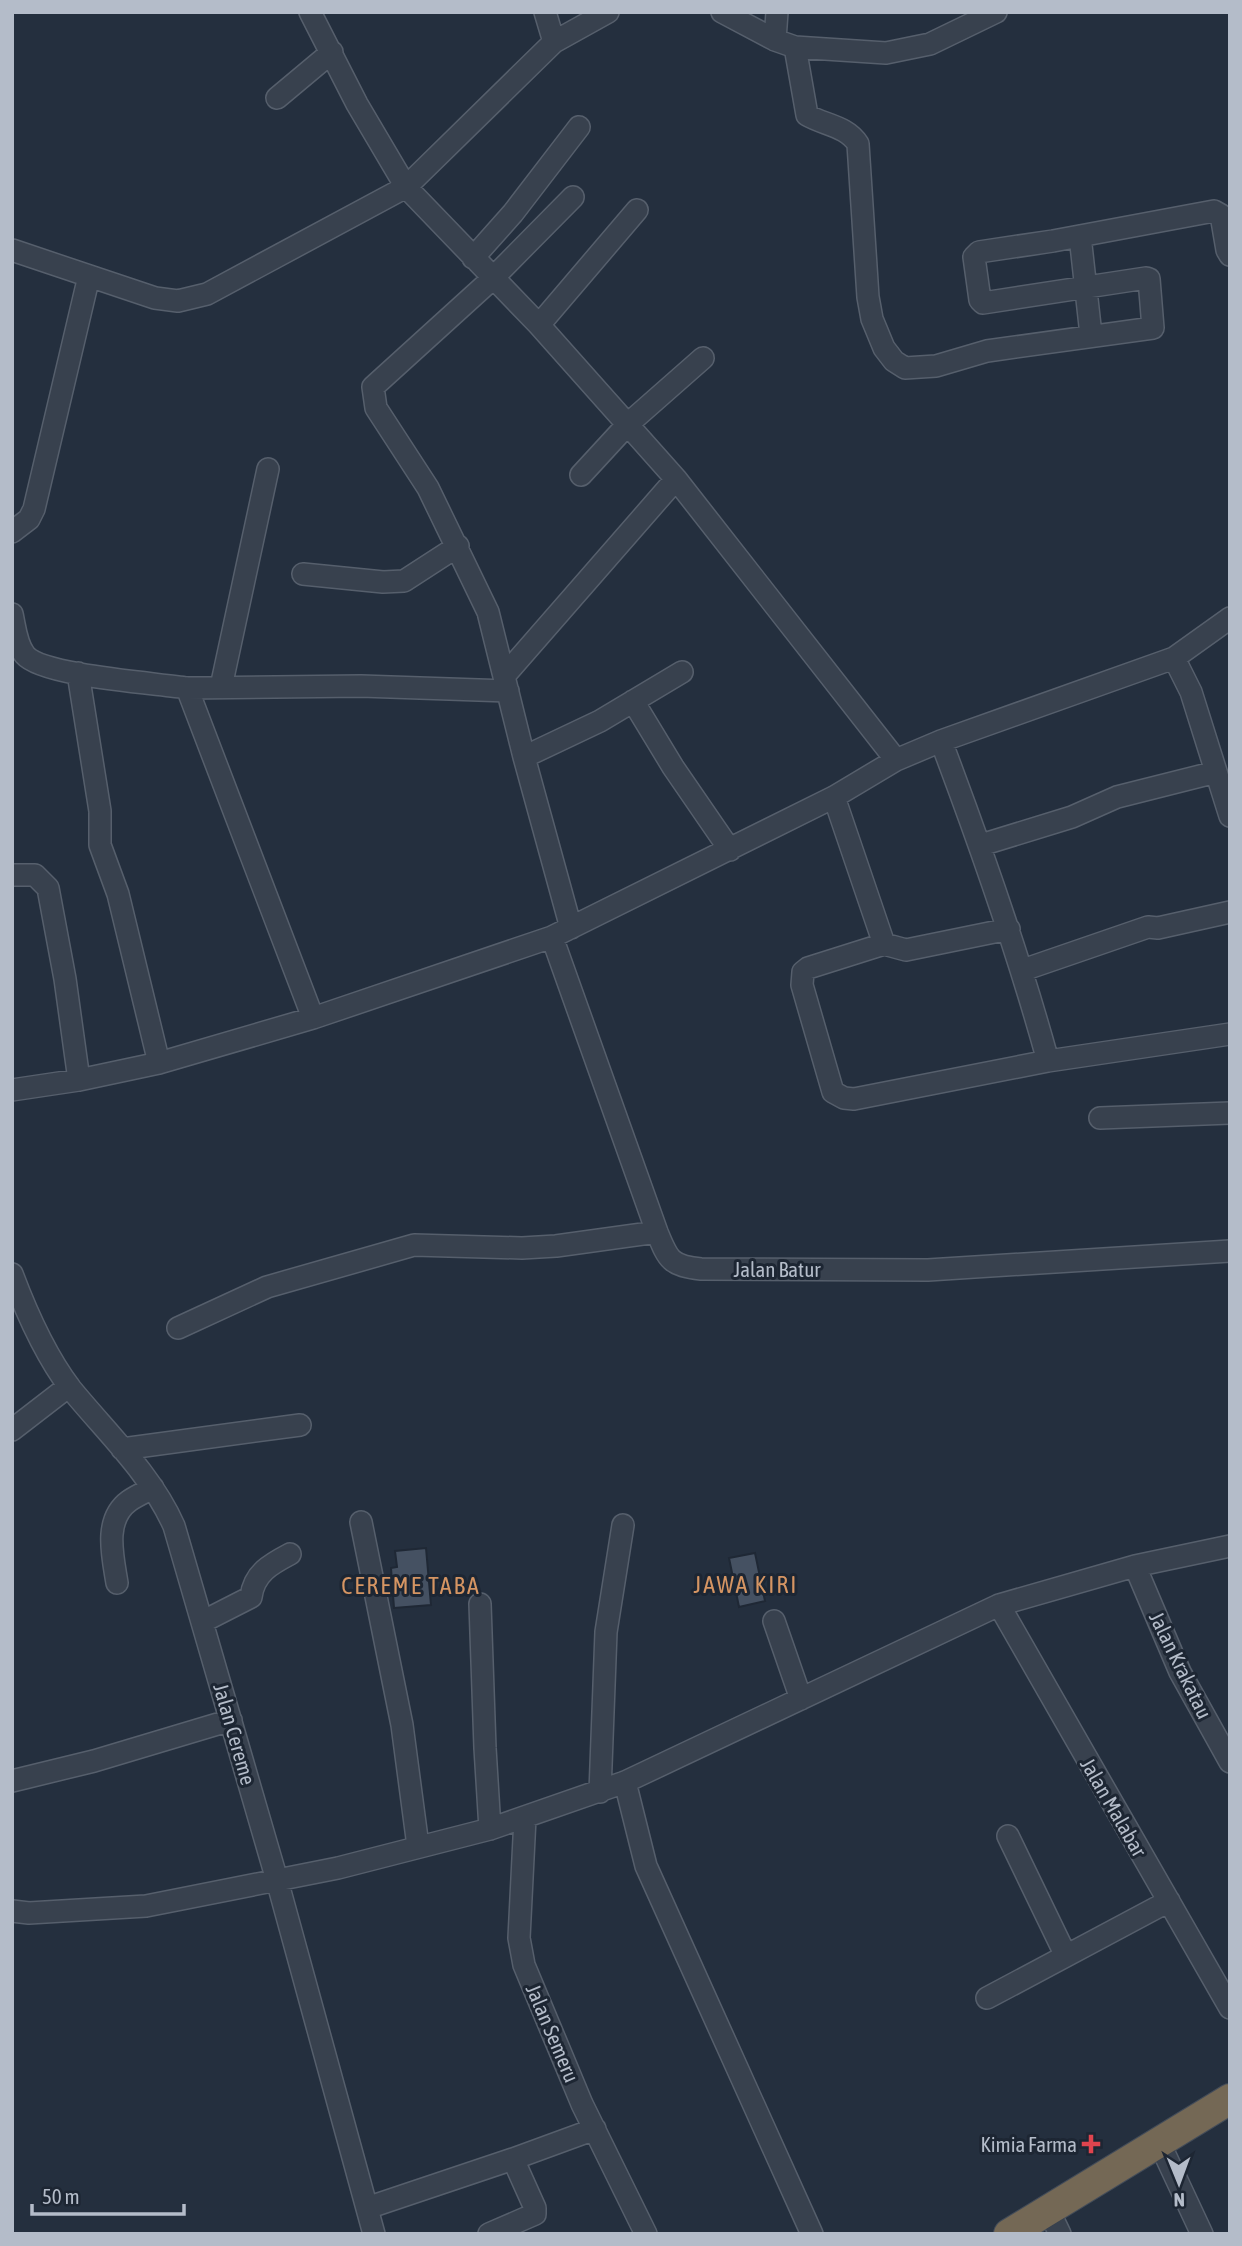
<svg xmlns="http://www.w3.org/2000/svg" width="1242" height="2246" viewBox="0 0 1242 2246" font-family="'Asap Condensed',sans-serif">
<rect width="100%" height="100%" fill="#242f3e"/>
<!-- building -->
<path fill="#455162" stroke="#1f2835" stroke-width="2" d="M426,1548L431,1605L394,1608L391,1568L397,1567L395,1551Z
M755,1553L765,1601L739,1607L729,1558Z"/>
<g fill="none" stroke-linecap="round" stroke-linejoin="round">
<!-- minor casing -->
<g stroke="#565f6c" stroke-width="24">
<path id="minor" d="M310,12L357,104L406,187L539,325L676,479L896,760
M545,12L554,42
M722,12L775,40L795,47L886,53L930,44L996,12
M775,40L777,12
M795,47L807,115C824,125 847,126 858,144L868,297L872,319L884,348L894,361L905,368L936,366L987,351L1153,328L1149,279L1146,278L983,303L980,300L974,257L979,252L1053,241L1214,211L1221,215L1227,250L1230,255
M277,98L332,52
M1080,236L1091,335
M12,250L155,298L178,301L207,294L406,187L554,42L608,12
M473,258L513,213L579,127
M539,325L637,210
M581,475L628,424L703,358
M12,532L29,519L34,509L89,276
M303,574L383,582L404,581L458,546
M12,614C15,627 16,644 25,655C43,676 155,683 187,688L313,1018
M1174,658L1191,692L1230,816
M78,673L100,811V845L118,894L159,1063
M504,676L676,479
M221,687L268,469
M187,688L361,686L508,691
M633,701L673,767L730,850
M941,741C981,847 1018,952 1048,1061
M524,757L600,721L682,672
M834,797L884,944L906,950L1009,929
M981,845L1072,817L1117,797L1216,772
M12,875H35L48,888L65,979L79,1080
M571,928L524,757L488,612L428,488L376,408L373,387L492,279L573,197
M552,937L657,1232C668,1259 670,1266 701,1269L928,1270L1230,1251
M884,944L808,968L803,972L802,985L833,1092L844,1098L854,1099L1048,1061L1230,1034
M1023,970L1148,927L1158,928L1230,912
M12,1090L79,1080L159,1063L313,1018L552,937L834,797L896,760L941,741L1174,658L1230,618
M1100,1118L1230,1113
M12,1274C27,1314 45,1355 71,1389C107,1433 151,1474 174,1526L277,1880L374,2234
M178,1328L267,1287L414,1245L522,1248L556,1246L657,1232
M12,1430L69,1386
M122,1449L300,1425
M361,1522L402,1725L418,1846
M1135,1566L1180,1672L1230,1762
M117,1583C113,1557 103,1520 129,1501C136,1496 145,1492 153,1488
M480,1604L485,1748L490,1829
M999,1605L1230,2008
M774,1621L801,1699
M202,1622L251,1597C254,1573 271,1564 290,1554
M12,1781L94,1761L231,1720
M625,1782L646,1866L812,2234
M600,1792L606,1632L623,1525
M525,1818L519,1938L524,1965L582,2104L646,2234
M1008,1836L1066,1956
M12,1911L29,1913L146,1906L338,1868L490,1829L625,1782L999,1605L1135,1566L1230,1546
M987,1998L1169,1901
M1159,2142L1202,2234
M513,2159L595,2129
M367,2208L513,2159L535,2208V2214L489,2234
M1048,2209L1060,2234"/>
</g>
<!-- highway casing -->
<g stroke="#434c59" stroke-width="32">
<path id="highway" d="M1009,2234L1230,2099"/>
</g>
<!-- minor -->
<use href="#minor" stroke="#38414e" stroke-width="21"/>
<!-- highway -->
<use href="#highway" stroke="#746855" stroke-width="30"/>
</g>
<!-- markers -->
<path fill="#e0444e" stroke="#1d2633" stroke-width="2.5" d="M1087.5 2133.5h7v7h7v7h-7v7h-7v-7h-7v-7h7z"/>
<g text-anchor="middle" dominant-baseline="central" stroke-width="6" stroke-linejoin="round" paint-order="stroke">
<!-- street labels -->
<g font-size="21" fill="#b4bcc9" stroke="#1d2633">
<text x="777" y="1269">Jalan Batur</text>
<text transform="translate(1181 1665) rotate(64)">Jalan Krakatau</text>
<text transform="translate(235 1734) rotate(74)">Jalan Cereme</text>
<text transform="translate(1114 1807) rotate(60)">Jalan Malabar</text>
<text transform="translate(553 2033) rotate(67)">Jalan Semeru</text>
</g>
<!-- poi labels -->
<g font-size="21" fill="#b4bcc9" stroke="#1d2633" text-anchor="end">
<text x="1077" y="2144">Kimia Farma</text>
</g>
<!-- quarter labels -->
<g font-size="24" letter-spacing="2" fill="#d59563" stroke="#1d2633">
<text x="746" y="1584">JAWA KIRI</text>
<text x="411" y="1585">CEREME TABA</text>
</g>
</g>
<!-- border -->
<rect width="1242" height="2246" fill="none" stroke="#b4bcc9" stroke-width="28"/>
<!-- north arrow -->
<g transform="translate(1179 2183) rotate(179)" stroke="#1d2633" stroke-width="5" paint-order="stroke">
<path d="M0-5L12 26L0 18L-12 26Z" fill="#b4bcc9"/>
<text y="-10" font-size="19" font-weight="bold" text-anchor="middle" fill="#b4bcc9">N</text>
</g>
<!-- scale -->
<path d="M32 2204v10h152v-10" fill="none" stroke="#b4bcc9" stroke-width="3.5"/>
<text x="42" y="2204" font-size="21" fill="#b4bcc9" stroke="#1d2633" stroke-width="5" paint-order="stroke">50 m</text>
</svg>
